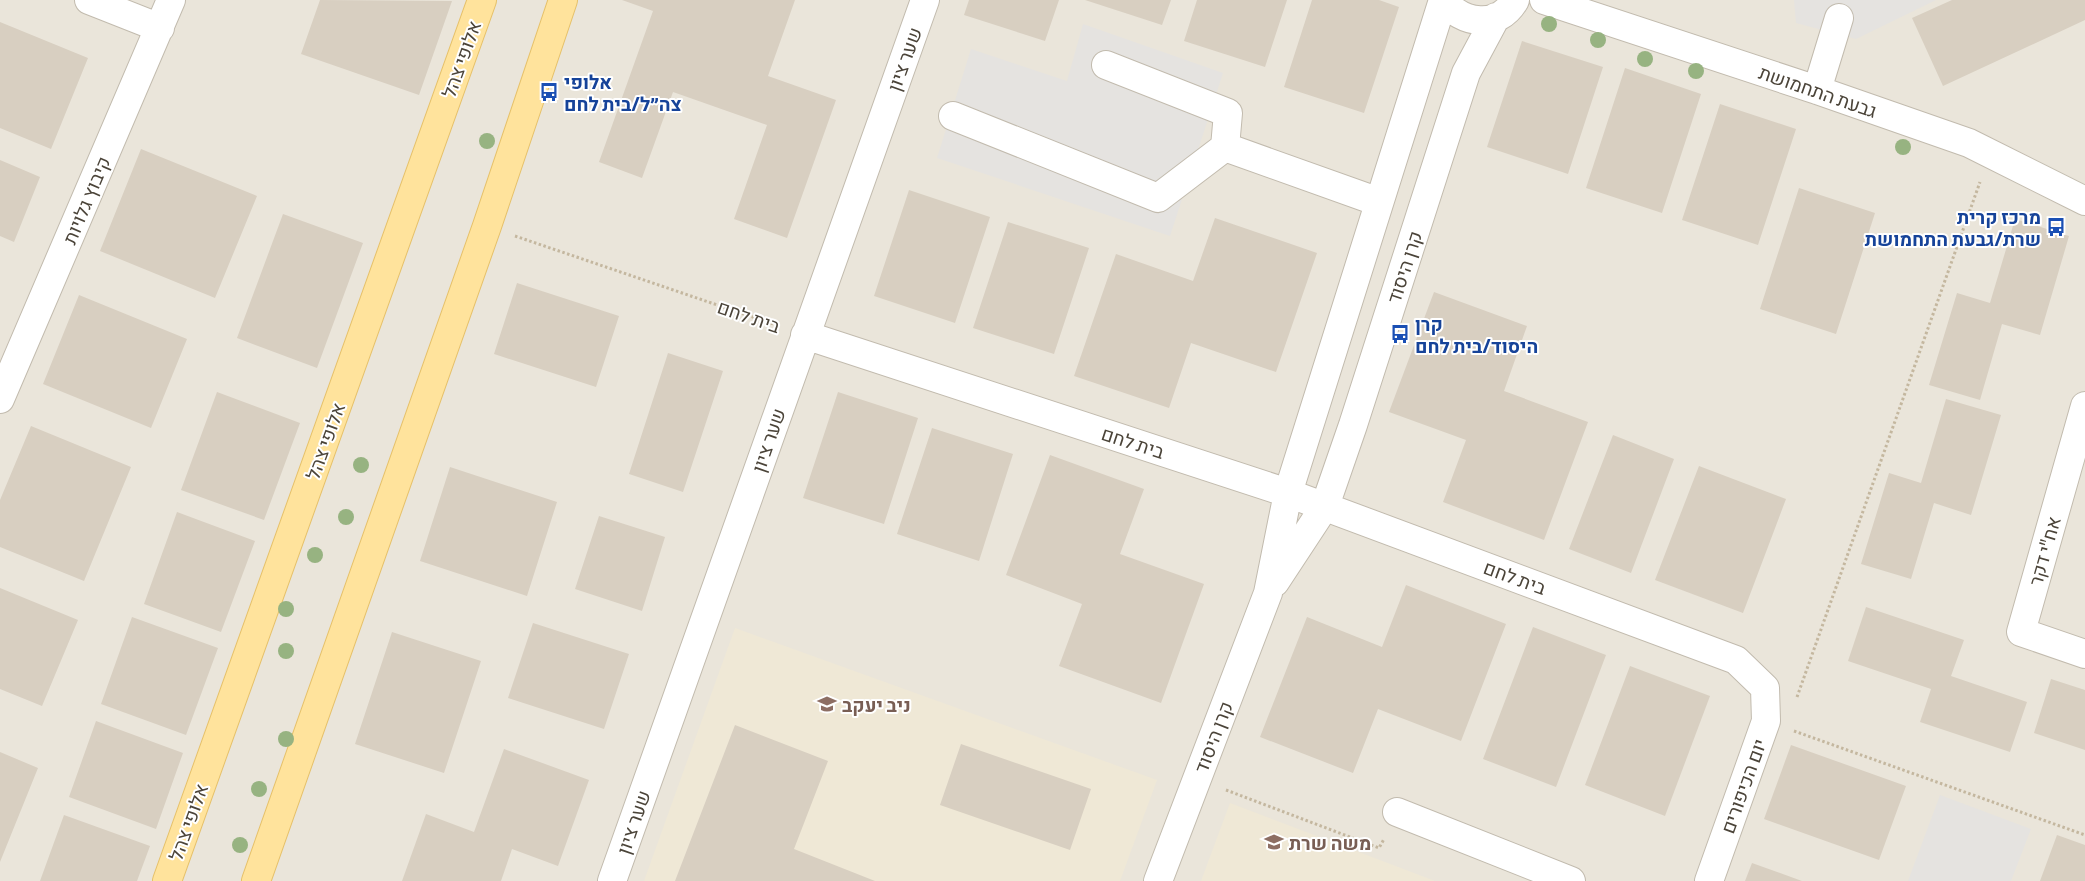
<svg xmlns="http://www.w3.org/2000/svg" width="2085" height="881" viewBox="0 0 2085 881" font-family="Commissioner,Heebo,sans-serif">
<rect width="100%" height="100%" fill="#f6f3ec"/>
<!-- residential -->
<path fill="#eae5da" d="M0,0H2085V881H0Z"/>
<!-- education -->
<path fill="#efe8d6" d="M735,628L1157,780L1120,881H644Z
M1230,803L1435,881H1201Z"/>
<!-- parking -->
<path fill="#e5e3e0" d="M1794,0H1936L1856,39L1796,23Z
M1083,24L1223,73L1170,236L937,158L971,49L1067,81Z
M1940,795L2031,829L2011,881H1908Z"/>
<!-- building -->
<path fill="#d8cfc1" d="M320,0L452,1L419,95L301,54Z
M622,0H795L768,76L836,100L787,238L734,219L767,125L673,92L642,178L599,162L653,11Z
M969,0H1059L1045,41L964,15Z
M1085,0H1171L1162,25Z
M1197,0H1287L1265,67L1184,41Z
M1312,0H1379L1399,7L1364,113L1284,87Z
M1952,0H2085V20L1943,86L1912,18Z
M0,22L88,58L51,149L0,128Z
M1522,41L1603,67L1568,174L1487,147Z
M1625,68L1701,94L1662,213L1586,188Z
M1720,104L1796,129L1758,245L1682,220Z
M141,149L257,196L215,298L100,251Z
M0,160L40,177L14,242L0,236Z
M1799,188L1875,213L1836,334L1760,309Z
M909,190L990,217L955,323L874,296Z
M283,214L363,243L317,368L237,338Z
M1215,218L1317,253L1276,372L1191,343L1169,408L1074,376L1116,254L1193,281Z
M2015,219L2069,236L2040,335L2002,324L1980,400L1929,385L1957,293L1990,303Z
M1008,222L1089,248L1054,354L973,328Z
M517,283L619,316L596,387L494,354Z
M1434,292L1527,326L1504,391L1588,422L1544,540L1443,502L1466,440L1389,412Z
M79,295L187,339L151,428L43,384Z
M668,353L723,371L683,492L629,474Z
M217,392L300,423L264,520L181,490Z
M838,392L918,418L884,524L803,498Z
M1946,399L2001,415L1971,515L1934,503L1911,579L1861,564L1889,473L1921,483Z
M31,426L131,467L84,581L0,547V500Z
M932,428L1013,454L979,561L897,534Z
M1613,435L1674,459L1631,573L1569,549Z
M1050,455L1144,489L1120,554L1204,584L1161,703L1059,666L1082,604L1006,575Z
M1699,466L1786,499L1743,613L1655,580Z
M450,467L557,502L527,596L420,561Z
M177,512L255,541L221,632L144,604Z
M599,516L665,537L642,611L575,589Z
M1406,585L1506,624L1461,741L1378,709L1353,773L1260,737L1307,617L1382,647Z
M0,588L78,620L42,706L0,689Z
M1866,607L1964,640L1951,676L2027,702L2010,752L1920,722L1931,689L1848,661Z
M132,617L218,648L186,735L101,704Z
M533,623L629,654L604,729L508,698Z
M1533,627L1606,655L1556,787L1483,759Z
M392,632L481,661L444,773L355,744Z
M1630,666L1710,696L1665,816L1585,785Z
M2051,679L2085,690V750L2034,733Z
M96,721L183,753L156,829L69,797Z
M735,725L828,761L794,849L875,881H675Z
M961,744L1091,789L1070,850L940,805Z
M1791,745L1906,786L1879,860L1764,819Z
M504,749L589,780L558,866L512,849L501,881H402L426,814L474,832Z
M0,752L38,768L0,862Z
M64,815L150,846L137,881H40Z
M2057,835L2085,845V881H2040Z
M1752,863L1802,881H1745Z"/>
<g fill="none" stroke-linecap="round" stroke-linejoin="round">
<!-- minor casing -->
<g stroke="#c2bbae" stroke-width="30">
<path id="minor" d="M89,0L160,28
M1443,0C1462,24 1498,30 1515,0
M1544,0L1817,90L1969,143L2085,201
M1106,65L1228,113L1225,147L1379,202
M1817,90L1839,18
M953,116L1158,198L1225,147
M805,335L1288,493L1736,660L1765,688L1766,721L1709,881
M0,399L171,0
M2085,406L2021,632L2085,654
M1275,582L1325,506L1353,425L1466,73L1496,17
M1397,812L1571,881
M612,881L925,0
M1158,881L1268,593L1288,493L1443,0"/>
</g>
<!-- major casing -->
<g stroke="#e6c16a" stroke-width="30">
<path id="major" d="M167,881L482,0
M256,881L487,226L563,0"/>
</g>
<!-- path -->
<path stroke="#c4b79f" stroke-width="3" stroke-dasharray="2.5 2.5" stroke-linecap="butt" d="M515,236L776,325
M1797,697L1980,182
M1794,731L2085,835
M1226,790L1379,848L1384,839"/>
<!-- minor -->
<use href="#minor" stroke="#fff" stroke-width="28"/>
<!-- major -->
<use href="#major" stroke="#ffe39c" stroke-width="28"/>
</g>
<!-- trees -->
<g fill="#97b381">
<circle cx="1549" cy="24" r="8"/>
<circle cx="1598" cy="40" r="8"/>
<circle cx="1645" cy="59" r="8"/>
<circle cx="1696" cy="71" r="8"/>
<circle cx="487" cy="141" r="8"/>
<circle cx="1903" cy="147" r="8"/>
<circle cx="361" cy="465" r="8"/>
<circle cx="346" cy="517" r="8"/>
<circle cx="315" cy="555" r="8"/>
<circle cx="286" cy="609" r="8"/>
<circle cx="286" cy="651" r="8"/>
<circle cx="286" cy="739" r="8"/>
<circle cx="259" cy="789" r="8"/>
<circle cx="240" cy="845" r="8"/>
</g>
<!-- icons -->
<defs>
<g id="bus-bare" transform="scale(1.5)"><path d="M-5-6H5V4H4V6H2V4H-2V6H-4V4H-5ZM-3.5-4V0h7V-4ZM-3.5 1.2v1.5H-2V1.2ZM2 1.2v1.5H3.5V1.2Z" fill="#1a4fb4" stroke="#fff" stroke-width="2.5" paint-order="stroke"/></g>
<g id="school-bare" transform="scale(1.5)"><path d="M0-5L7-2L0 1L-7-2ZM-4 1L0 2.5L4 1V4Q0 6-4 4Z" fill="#8d6e63" stroke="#fff" stroke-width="2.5" paint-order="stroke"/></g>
</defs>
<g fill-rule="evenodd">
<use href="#bus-bare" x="549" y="92"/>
<use href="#bus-bare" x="2056" y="227"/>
<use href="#bus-bare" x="1400" y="334"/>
<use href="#school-bare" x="827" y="704"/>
<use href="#school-bare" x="1274" y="842"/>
</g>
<g text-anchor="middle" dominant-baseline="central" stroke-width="4" stroke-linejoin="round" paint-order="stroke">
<!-- street labels -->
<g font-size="19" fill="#4b4439" stroke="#fff">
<text transform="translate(461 59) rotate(-70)">אלופי צהל</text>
<text transform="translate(904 59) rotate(-70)">שער ציון</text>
<text transform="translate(1818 91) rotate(19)">גבעת התחמושת</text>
<text transform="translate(86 200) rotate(-67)">קיבוץ גלויות</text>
<text transform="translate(1404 267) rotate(-72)">קרן היסוד</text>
<text transform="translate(749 316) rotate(19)">בית לחם</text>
<text transform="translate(768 440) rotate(-71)">שער ציון</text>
<text transform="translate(325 441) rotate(-70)">אלופי צהל</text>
<text transform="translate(1133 442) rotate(18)">בית לחם</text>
<text transform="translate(2044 551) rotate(-74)">אח"י דקר</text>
<text transform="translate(1515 577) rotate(20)">בית לחם</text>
<text transform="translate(1213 737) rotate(-69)">קרן היסוד</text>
<text transform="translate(1743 786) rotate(-70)">יום הכיפורים</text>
<text transform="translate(188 822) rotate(-70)">אלופי צהל</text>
<text transform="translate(633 822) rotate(-71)">שער ציון</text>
</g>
<!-- transit labels -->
<g font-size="19" font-weight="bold" fill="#164399" stroke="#fff" text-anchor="start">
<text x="564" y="81">אלופי<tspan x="564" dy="22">צה״ל/בית לחם</tspan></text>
<text x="2041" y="216" text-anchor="end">מרכז קרית<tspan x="2041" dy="22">שרת/גבעת התחמושת</tspan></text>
<text x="1415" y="323">קרן<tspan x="1415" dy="22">היסוד/בית לחם</tspan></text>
</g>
<!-- education labels -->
<g font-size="19" font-weight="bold" fill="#785e54" stroke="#fff" text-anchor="start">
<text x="842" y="704">ניב יעקב</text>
<text x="1289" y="842">משה שרת</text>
</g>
</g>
</svg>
